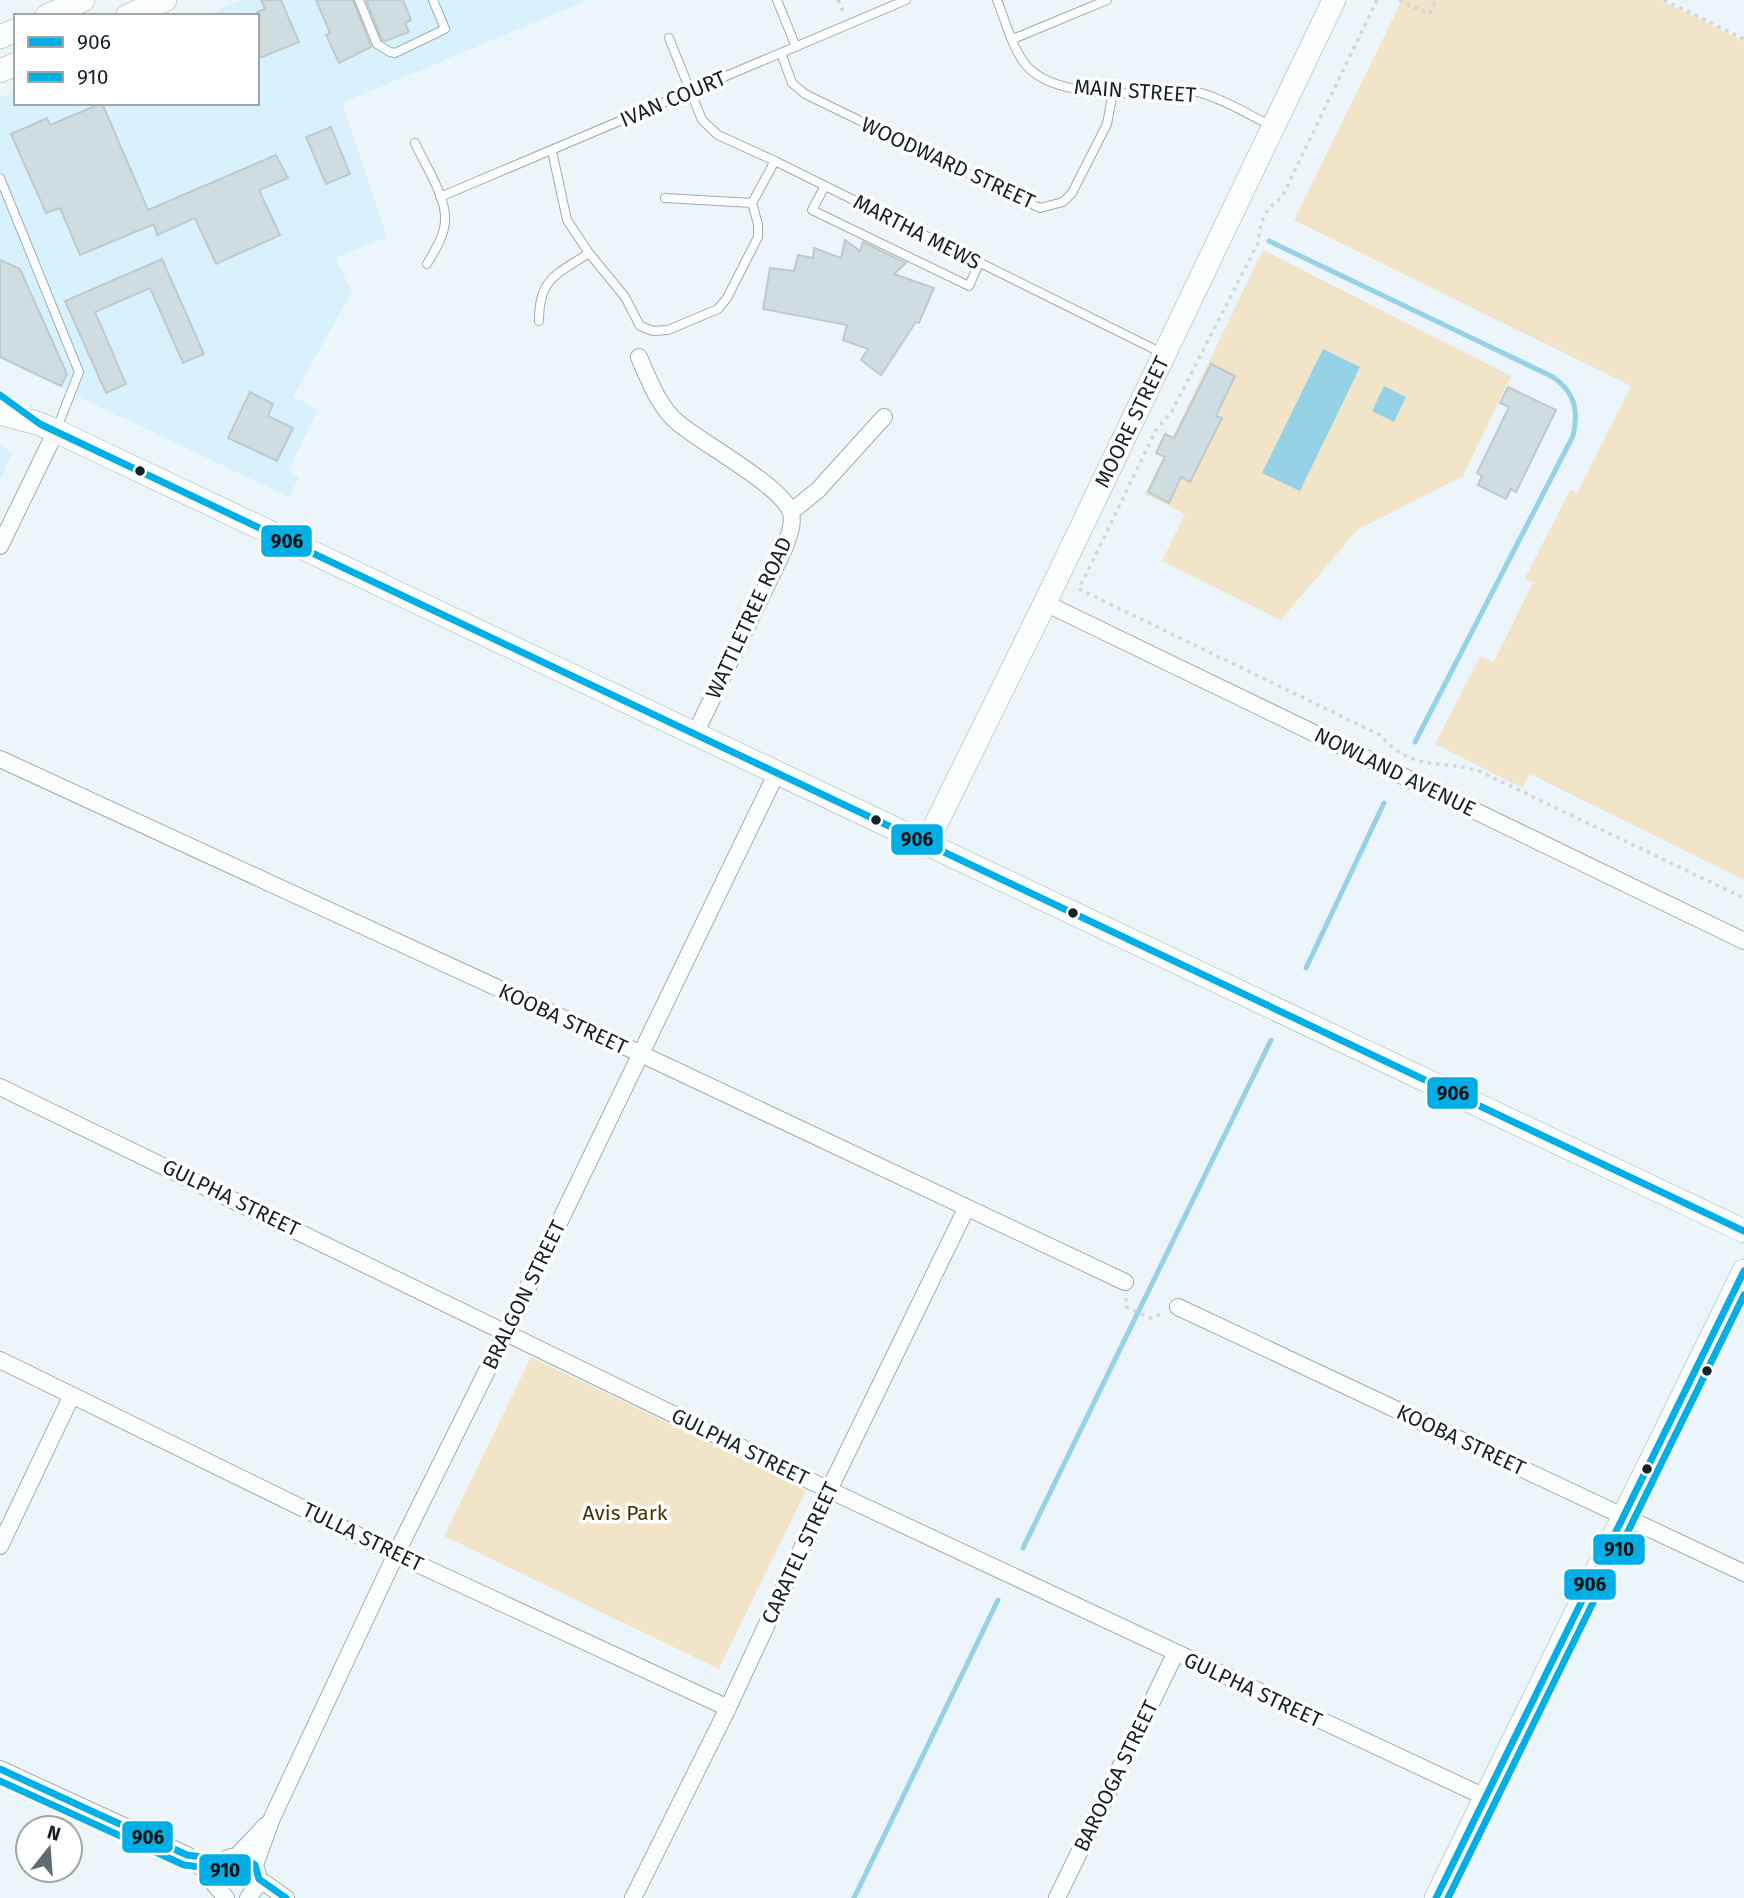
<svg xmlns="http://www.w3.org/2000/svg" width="1744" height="1898" viewBox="0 0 1744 1898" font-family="'Fira Sans',sans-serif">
<rect width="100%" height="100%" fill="#ecf5f9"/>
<!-- built -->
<path fill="#d7f2fc" d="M242,0H588L342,103L387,237L335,258L352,291L293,397L318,409L288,471L299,477L289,497L0,359V98L16,92V103H257V16H204Z
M0,445L13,452L0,479Z"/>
<!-- green -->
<path fill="#f1e4c9" d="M1402,0H1660L1744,41V880L1530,774L1522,788L1435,744L1480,656L1494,662L1533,583L1525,578L1570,490L1577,493L1631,386L1294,220Z
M1263,250L1511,376L1463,476L1357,530L1281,620L1162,561L1185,514L1145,494Z
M531,1357L806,1490L719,1669L444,1536Z"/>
<!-- water -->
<path fill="#96d2e5" d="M1323,349L1360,367L1300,491L1262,473Z
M1384,386L1406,397L1394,422L1372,411Z"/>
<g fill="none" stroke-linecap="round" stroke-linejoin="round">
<!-- stream -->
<path stroke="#96d2e5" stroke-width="5" d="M1269,241L1553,377C1575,392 1579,411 1573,436L1415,742
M1306,968L1384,803
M1023,1548L1271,1040
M854,1898L998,1600"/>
</g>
<!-- building -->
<path fill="#cfdce0" stroke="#becace" stroke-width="2" d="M261,0H281L299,42L257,59V12L265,9Z
M316,0H353L371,47L339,63L326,35L330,33Z
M366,0H403L411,20L405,23L409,32L385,41L382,40Z
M102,103L148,210L276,155L288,178L259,190L280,235L216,264L195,218L157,235L154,224L80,255L60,208L46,213L11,134L47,118L50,125Z
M331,127L350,174L326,184L306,137Z
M845,240L860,251L863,242L906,263L894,274L934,288L919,323L916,322L881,375L861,360L868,349L843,340L847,325L763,309L770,268L794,271L798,255L813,258L814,248L841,258Z
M162,259L204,354L183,363L150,288L95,312L126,384L106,393L65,301Z
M0,260L20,269L67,374L61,386L0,357Z
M1211,364L1235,376L1216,416L1222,418L1190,482L1181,477L1169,503L1148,492L1165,457L1156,453L1165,434L1174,438Z
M1508,387L1556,410L1516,492L1511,489L1506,499L1478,485L1482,476L1477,473L1509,407L1500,403Z
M250,392L273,404L268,416L293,428L277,461L228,438Z"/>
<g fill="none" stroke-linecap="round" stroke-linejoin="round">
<!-- lane casing -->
<g stroke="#a0acb0" stroke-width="10">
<path id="lane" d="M359,0L377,44L390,52L395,53L445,29L433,0
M777,0L796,47
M997,0C1005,20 1012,47 1025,64C1049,94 1112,94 1148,93C1158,92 1169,89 1180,89C1211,91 1243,112 1270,125
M669,38L702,120L718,135L775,161L1162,353
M1013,39L1107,0
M781,53L792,83L805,94L1040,208L1063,202L1072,193L1107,124L1113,92
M415,143C424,163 445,195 445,217C446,234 435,250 427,264
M552,151L567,220L589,253L625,297L640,326L653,331L668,330L718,309L727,298L758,237V224L752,203L775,161
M0,178L79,372L57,428
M825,186L812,210L969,286L979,263
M440,197L906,0
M665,198L752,203
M539,321C539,278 556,275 589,253"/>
</g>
<!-- street casing -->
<g stroke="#a0acb0" stroke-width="18">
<path id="street" d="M639,357C649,380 658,405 677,422C701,443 783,486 791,513C794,525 788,538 784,549L695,734
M791,512L818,490L884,417
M0,546L56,431
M1045,603L1744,941
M0,759L641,1054L1125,1282
M0,1087L829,1490L1485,1797
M1178,1307L1744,1573
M0,1360L396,1554L728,1708
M0,1546L72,1395
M0,1769L187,1855L214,1879
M237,1856L266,1825
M255,1865L272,1818L396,1554L513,1318L777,772
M259,1879L286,1898
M226,1898L215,1885C209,1848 263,1846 258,1885L248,1898
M633,1898L728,1708L829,1490L966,1209
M1057,1898L1175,1654"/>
</g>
<!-- secondary casing -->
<g stroke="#a0acb0" stroke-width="24">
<path id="secondary" d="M47,16L83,0
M127,16L165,0
M0,37L16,30
M0,71L16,64
M0,413L40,424L56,431L1744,1231
M927,842L1045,603L1334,0
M1436,1898L1744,1271"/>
</g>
<!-- path -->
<path stroke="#d3d6d8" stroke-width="3.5" stroke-dasharray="3.5 5" stroke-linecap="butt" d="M838,0L844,14
M1377,0L1282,197C1263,212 1261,219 1258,243L1172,411L1156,430L1079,589L1380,735C1412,772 1439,759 1479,771L1744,898
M1399,0L1429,14L1436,0
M1664,0L1744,39
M1126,1298V1307L1148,1317L1151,1318L1162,1314"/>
<!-- lane -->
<use href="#lane" stroke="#fcfefe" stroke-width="8"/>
<!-- street -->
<use href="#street" stroke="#fcfefe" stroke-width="16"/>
<!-- secondary -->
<use href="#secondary" stroke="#fcfefe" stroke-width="23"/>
<!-- bus-1 casing -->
<g stroke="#fff" stroke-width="12">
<path id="bus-1" d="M0,395L40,424L1744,1231
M0,1769L187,1855L224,1860L232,1857H244L255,1865L259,1879L286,1898
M1436,1898L1744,1271"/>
</g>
<!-- bus-2 casing -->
<g stroke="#fff" stroke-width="12">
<path id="bus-2" d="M0,1781L184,1865L224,1870L241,1868L246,1871L249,1882
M1448,1898L1744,1295"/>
</g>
<!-- bus-1 -->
<use href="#bus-1" stroke="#01aee5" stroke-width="7"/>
<!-- bus-2 -->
<use href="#bus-2" stroke="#01aee5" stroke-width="7"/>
</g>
<!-- markers -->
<g fill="#132329" stroke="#fff" stroke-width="2.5">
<circle cx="140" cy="471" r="6"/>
<circle cx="876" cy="820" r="6"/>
<circle cx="1073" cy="913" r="6"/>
<circle cx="1707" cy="1371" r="6"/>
<circle cx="1647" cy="1469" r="6"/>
</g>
<g text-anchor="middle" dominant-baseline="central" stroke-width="7" stroke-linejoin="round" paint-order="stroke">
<!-- street labels -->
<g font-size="21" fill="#132329" stroke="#fff">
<text transform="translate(1135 91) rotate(4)">MAIN STREET</text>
<text transform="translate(673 99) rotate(-23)">IVAN COURT</text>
<text transform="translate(948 163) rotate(25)">WOODWARD STREET</text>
<text transform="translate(917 232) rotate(27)">MARTHA MEWS</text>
<text transform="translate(1132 422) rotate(-64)">MOORE STREET</text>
<text transform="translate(749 618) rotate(-65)">WATTLETREE ROAD</text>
<text transform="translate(1395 772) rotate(26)">NOWLAND AVENUE</text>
<text transform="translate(563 1019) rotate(25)">KOOBA STREET</text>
<text transform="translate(231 1198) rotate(26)">GULPHA STREET</text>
<text transform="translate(524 1295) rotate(-64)">BRALGON STREET</text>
<text transform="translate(1461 1440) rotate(25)">KOOBA STREET</text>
<text transform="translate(740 1447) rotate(26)">GULPHA STREET</text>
<text transform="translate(363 1537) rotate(26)">TULLA STREET</text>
<text transform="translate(800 1553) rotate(-65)">CARATEL STREET</text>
<text transform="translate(1253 1690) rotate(25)">GULPHA STREET</text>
<text transform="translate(1116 1776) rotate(-64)">BAROOGA STREET</text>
</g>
<!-- park labels -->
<g font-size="21" fill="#4b3400" stroke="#fff">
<text x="625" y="1513">Avis Park</text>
</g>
</g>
<g stroke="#fff" stroke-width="2.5">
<rect x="260" y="524" width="53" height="34" rx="7" fill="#01aee5"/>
<rect x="890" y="823" width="54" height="33" rx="7" fill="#01aee5"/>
<rect x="1426" y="1076" width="53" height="34" rx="7" fill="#01aee5"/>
<rect x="1592" y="1533" width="54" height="33" rx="7" fill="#01aee5"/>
<rect x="1563" y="1568" width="54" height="33" rx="7" fill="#01aee5"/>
<rect x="121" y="1820" width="53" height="34" rx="7" fill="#01aee5"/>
<rect x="198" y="1853" width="54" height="34" rx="7" fill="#01aee5"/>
</g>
<g font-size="19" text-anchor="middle" font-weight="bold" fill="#111">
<text x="287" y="548">906</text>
<text x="917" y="846">906</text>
<text x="1453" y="1100">906</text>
<text x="1619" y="1556">910</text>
<text x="1590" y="1591">906</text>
<text x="148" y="1844">906</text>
<text x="225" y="1877">910</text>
</g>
<!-- legend -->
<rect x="14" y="14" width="245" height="91" fill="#ffffff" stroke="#a1a7a9" stroke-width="2"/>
<rect x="28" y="37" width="35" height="10" fill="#01aee5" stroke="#a1a7a9" stroke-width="2"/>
<text x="77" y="49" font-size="21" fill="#132329">906</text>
<rect x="28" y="72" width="35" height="10" fill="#01aee5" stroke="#a1a7a9" stroke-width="2"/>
<text x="77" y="84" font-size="21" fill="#132329">910</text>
<!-- north arrow -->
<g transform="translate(49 1849) rotate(17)"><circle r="33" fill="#ffffff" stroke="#a1a7a9" stroke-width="2"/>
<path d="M0-5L12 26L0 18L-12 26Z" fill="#5f6c72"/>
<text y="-10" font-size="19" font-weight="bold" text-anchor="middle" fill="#132329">N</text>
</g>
</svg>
